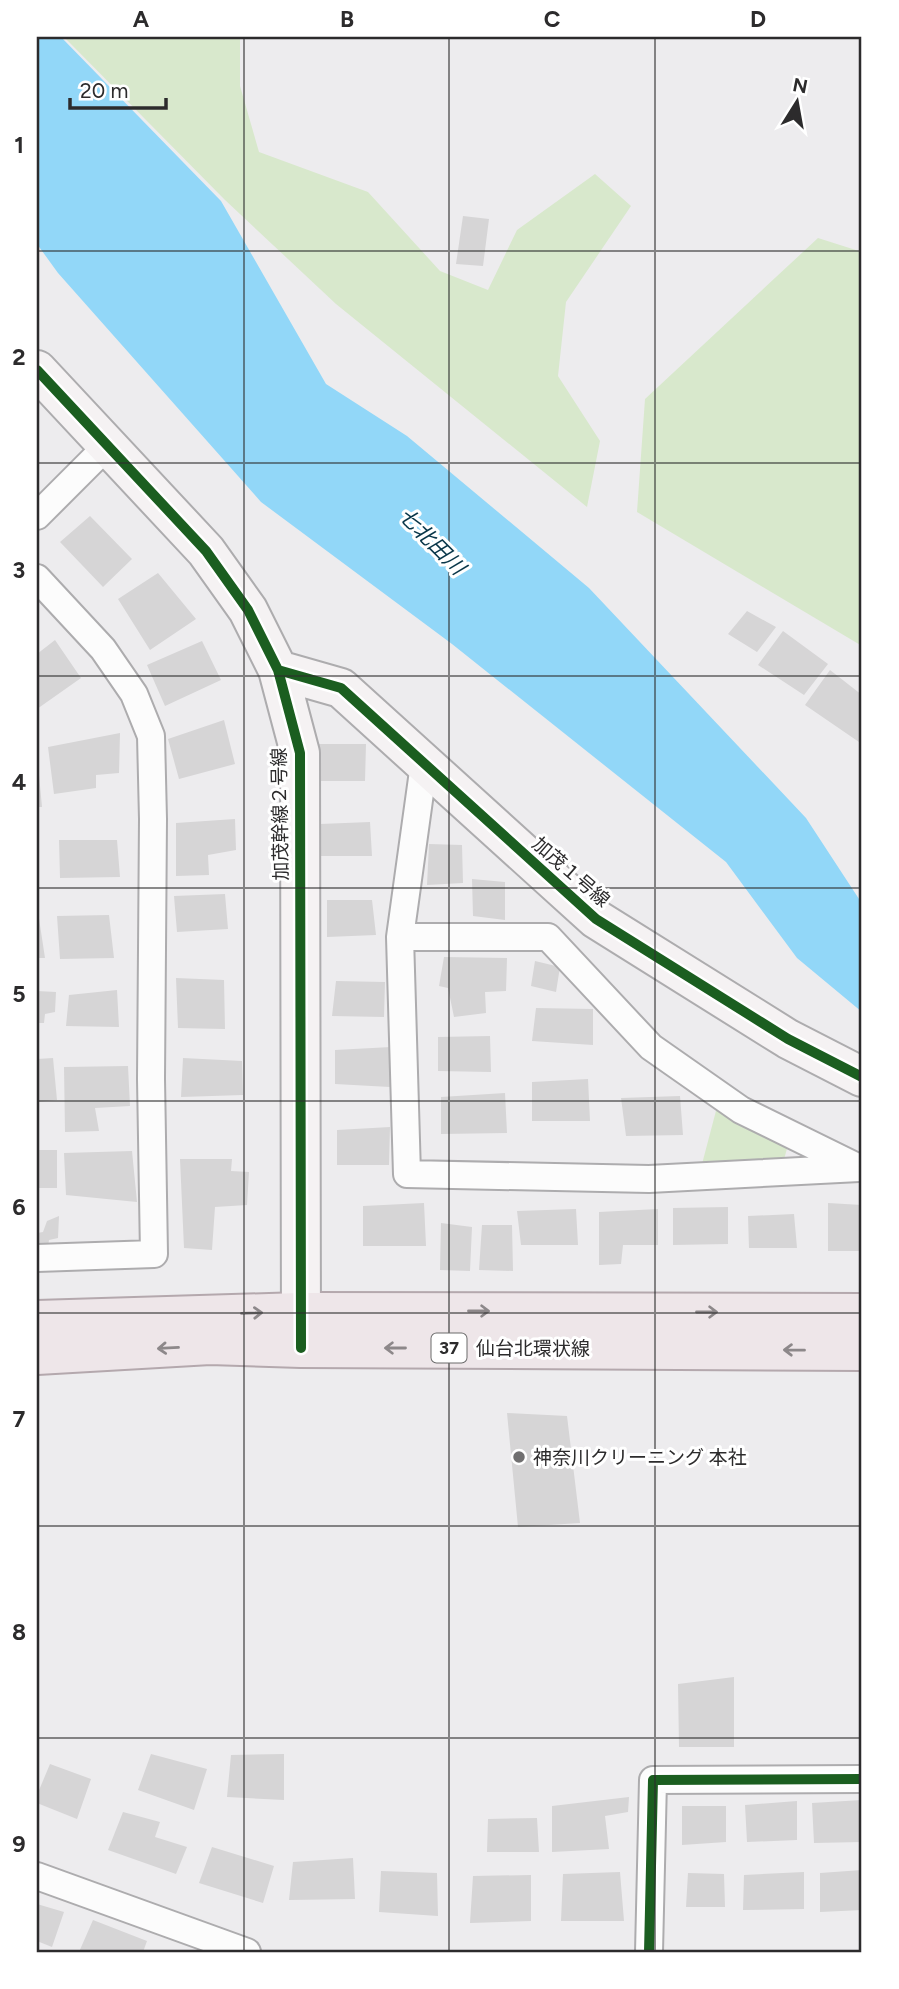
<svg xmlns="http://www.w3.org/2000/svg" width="899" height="1989" viewBox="0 0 899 1989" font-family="Figtree,'Noto Sans JP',sans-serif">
<rect width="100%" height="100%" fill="#edecee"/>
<!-- green -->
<path fill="#d8e8cc" d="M64,37H240V86L259,152L368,192L440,271L488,290L517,230L595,174L631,206L566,302L558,376L600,441L587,507L336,304L225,200Z
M818,238L862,252V646L637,512L645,399Z
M717,1107L788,1145L783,1163L702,1164Z"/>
<!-- water -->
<path fill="#92d7f8" d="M37,37H61L221,201L326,384L407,436L589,588L806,818L859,899L862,900V1012L797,958L726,862L452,644L261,502L58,273L37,244Z"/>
<!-- building -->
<path fill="#d6d5d6" d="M463,216L489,219L483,266L456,264Z
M90,516L132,559L103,587L60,542Z
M158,573L196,619L150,650L118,599Z
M747,611L776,627L757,652L728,634Z
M783,631L828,664L804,695L758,665Z
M55,640L81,678L37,709V654Z
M202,641L221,680L165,706L147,665Z
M830,670L862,695V738L859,742L805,705Z
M224,720L235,764L179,779L168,739Z
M120,733L119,773L96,775V788L54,794L48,747Z
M318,744H366L365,781H318Z
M37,775H39L42,807H37Z
M235,819L236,850L208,855L209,875L176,876V823Z
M370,822L372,856H319L320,824Z
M59,840H117L120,877L60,878Z
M429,844L462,845L463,883L427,885Z
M472,879L505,882V920L473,916Z
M225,894L228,929L177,932L174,896Z
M327,900H372L376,935L327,937Z
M37,912H38L45,958H37Z
M109,915L114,958L60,959L57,916Z
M444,957L507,958L506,991L485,992L486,1013L454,1017L448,988L439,986Z
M535,961L560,967L556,992L531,986Z
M176,978L224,980L225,1029L178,1028Z
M336,981L385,982L384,1017L332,1016Z
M117,990L119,1027L66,1026L69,995Z
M37,991L56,992L55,1012L45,1014L44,1023H37Z
M536,1008L593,1009V1045L532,1041Z
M490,1036L491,1072L438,1071V1037Z
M391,1047L390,1087L335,1084V1050Z
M53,1058L57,1100L37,1102V1059Z
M183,1058L242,1061L243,1095L181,1097Z
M128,1066L130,1106L95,1108L99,1131L65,1132L64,1067Z
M588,1079L590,1121H532V1082Z
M505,1093L507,1133L441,1134V1097Z
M680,1096L683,1135L626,1136L621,1098Z
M390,1127L389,1165H337V1130Z
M37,1150H57V1188H37Z
M132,1151L137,1202L66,1195L64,1153Z
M180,1159H232L231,1171L249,1172L247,1205L215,1207L212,1250L184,1248Z
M424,1203L426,1246H363V1206Z
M828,1203L862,1205V1251H828Z
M728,1207V1244L673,1245V1208Z
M576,1209L578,1245H521L517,1211Z
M658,1209V1245H623L621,1264L599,1265V1212Z
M794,1214L797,1248H749L748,1216Z
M59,1216L58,1238L49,1240L47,1253H37V1233L43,1232L47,1221Z
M441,1223L472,1227L470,1271L440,1270Z
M482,1225H512L513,1271L479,1270Z
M507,1413L567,1416L580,1523L518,1527Z
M734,1677V1747H679L678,1684Z
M151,1754L207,1769L194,1810L138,1790Z
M284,1754V1800L227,1797L231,1755Z
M50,1764L91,1779L77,1819L37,1803V1795Z
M629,1797L628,1812L605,1816L609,1849L552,1852V1806Z
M862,1800V1842L814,1843L812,1803Z
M797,1801V1840L747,1842L745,1805Z
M682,1806H726V1842L682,1845Z
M123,1812L160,1822L155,1837L187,1847L176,1874L108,1850Z
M537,1818L539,1852H487L488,1819Z
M212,1847L274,1866L263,1903L199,1883Z
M353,1858L355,1899L289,1900L293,1862Z
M862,1870V1910L820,1912V1873Z
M381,1871L437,1873L438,1916L379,1912Z
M620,1872L624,1921H561L563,1874Z
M804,1872V1909L743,1910L744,1875Z
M688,1873L724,1874L725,1907H686Z
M531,1875V1921L470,1923L473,1876Z
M37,1904L64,1912L52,1947L37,1941Z
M93,1920L147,1941L143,1952H79Z"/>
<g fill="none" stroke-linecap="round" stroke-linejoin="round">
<!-- street casing -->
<g stroke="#adacae" stroke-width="30">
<path id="street" d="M37,516L108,445
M37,578L103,649L134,694L151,736L153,819L151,1079L154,1254L37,1258
M424,764L400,937L407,1174L649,1179L859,1168
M400,937H548L651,1047L741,1110L857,1167
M37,1876L247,1952
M649,1952L653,1780L862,1779"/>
</g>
<!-- secondary casing -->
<g stroke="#adacae" stroke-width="42">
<path id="secondary" d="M37,370L206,551L248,610L278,670L300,753L301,1345
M278,670L341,688L596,919L788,1039L862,1077"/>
</g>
<!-- primary casing -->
<g stroke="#b4a8ad" stroke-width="42">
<path id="primary" d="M37,1320L300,1312L862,1313
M37,1355L210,1345L301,1348L862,1351"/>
</g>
<!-- street -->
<use href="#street" stroke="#fcfcfc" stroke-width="26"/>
<!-- secondary -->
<use href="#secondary" stroke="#f5f2f3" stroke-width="38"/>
<!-- primary -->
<use href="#primary" stroke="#eee6e9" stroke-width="38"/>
<!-- cycleway casing -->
<g stroke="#fff" stroke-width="15">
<path id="cycleway" d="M37,370L206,551L248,610L278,670L300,753L301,1348
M278,670L341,688L596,919L788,1039L862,1077
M649,1952L653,1780L862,1779"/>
</g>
<!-- cycleway -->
<use href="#cycleway" stroke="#1b5e20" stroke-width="10"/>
</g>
<!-- one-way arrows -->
<defs><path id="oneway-shaft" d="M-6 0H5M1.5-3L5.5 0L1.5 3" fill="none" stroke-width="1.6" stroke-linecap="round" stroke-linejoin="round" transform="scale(1.75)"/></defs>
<g stroke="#8d888a">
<use href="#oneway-shaft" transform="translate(479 1311)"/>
<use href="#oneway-shaft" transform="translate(707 1312)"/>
<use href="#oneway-shaft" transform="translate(252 1313) rotate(-2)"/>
<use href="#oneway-shaft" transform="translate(168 1348) rotate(177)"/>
<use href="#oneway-shaft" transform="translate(395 1348) rotate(-180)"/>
<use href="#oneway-shaft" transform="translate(794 1350) rotate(-179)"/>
</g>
<!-- grid -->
<path fill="none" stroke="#2c2b2c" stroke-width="2" stroke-opacity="0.55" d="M244,37V1952M449,37V1952M655,37V1952M37,251H862M37,463H862M37,676H862M37,888H862M37,1101H862M37,1313H862M37,1526H862M37,1738H862"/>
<!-- markers -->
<circle fill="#706f70" stroke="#fff" stroke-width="2.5" cx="519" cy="1457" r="7"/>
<g text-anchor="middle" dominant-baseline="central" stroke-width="6" stroke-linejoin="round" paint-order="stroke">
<!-- shield labels -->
<rect fill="#fff" stroke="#6b6b6b" stroke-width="2" x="431.5" y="1333.5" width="35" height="29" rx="5"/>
<g font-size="18" font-weight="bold" fill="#2c2b2c">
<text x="449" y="1348">37</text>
</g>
<!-- street labels -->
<g font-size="19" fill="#2c2b2c" stroke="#fff">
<text transform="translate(280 814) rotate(-91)">加茂幹線２号線</text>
<text transform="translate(571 872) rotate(41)">加茂１号線</text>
<text x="533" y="1348">仙台北環状線</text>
</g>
<!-- poi labels -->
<g font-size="19" fill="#2c2b2c" stroke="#fff" text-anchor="start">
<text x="533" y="1457">神奈川クリーニング 本社</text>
</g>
<!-- water labels -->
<g font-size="21" font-style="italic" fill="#083649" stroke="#fff">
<text transform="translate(432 541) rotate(45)">七北田川</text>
</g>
</g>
<!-- border -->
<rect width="899" height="1989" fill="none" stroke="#ffffff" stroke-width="77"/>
<!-- north arrow -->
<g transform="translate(797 102) rotate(11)" stroke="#ffffff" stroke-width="5" paint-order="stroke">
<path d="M0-5L12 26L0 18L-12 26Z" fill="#2c2b2c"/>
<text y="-10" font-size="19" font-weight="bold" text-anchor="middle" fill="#2c2b2c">N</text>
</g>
<!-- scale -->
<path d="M70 98v10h96v-10" fill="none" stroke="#2c2b2c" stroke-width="3.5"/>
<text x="80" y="98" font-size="21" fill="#2c2b2c" stroke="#ffffff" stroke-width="5" paint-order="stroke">20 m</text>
<rect x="38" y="38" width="822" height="1913" fill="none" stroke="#2c2b2c" stroke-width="2.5"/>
<g font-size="23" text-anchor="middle" font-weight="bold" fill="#2c2b2c">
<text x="141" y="27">A</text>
<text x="347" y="27">B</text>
<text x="552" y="27">C</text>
<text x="758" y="27">D</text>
<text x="19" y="153">1</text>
<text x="19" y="365">2</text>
<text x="19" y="578">3</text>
<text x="19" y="790">4</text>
<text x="19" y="1002">5</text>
<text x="19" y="1215">6</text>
<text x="19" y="1427">7</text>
<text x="19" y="1640">8</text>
<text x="19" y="1852">9</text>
</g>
</svg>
